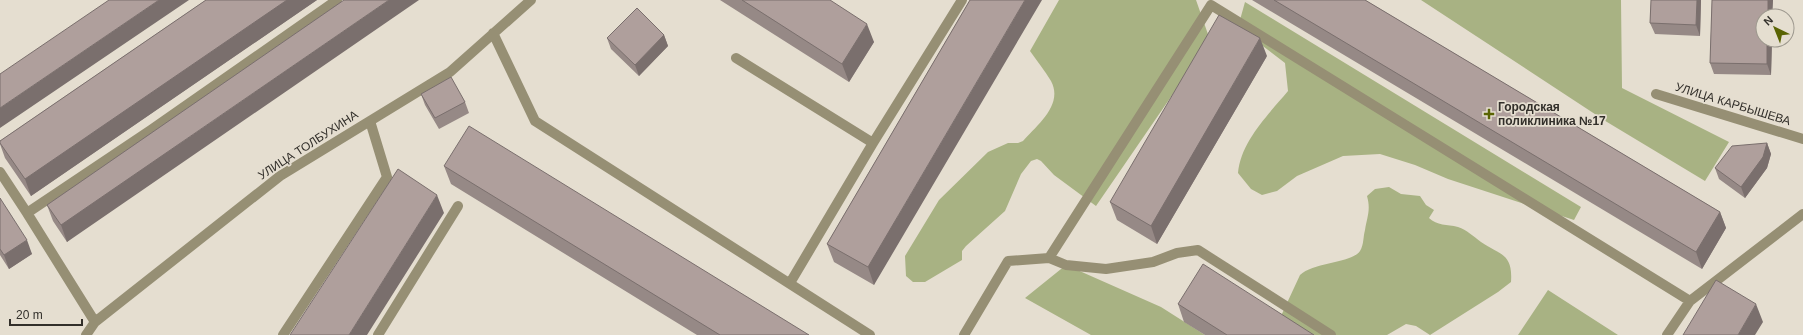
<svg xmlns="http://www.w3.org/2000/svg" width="1803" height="335" viewBox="0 0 1803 335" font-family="Arial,sans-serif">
<rect width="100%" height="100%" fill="#e5ded0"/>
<!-- green -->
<path fill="#a8b283" d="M1059,0H1196L1210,40L1096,206L1054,175L1041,161L1037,159L1031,161L1021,174L1005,211L966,246L962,251V260L925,282H913L906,276L905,256L939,200L988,152L1008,143H1018L1023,141C1036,126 1064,105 1051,81C1045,71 1037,61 1030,51Z
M1421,0H1621L1622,88L1729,142L1705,181L1607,122Z
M1245,2L1581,207L1574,220L1448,179L1415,165L1380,154L1343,156L1297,176L1277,191L1262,195L1251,189L1238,173C1241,141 1268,115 1288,91L1285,63L1238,27Z
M1389,187L1401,194L1420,196L1426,205L1434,210L1429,218C1437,226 1447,224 1458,227C1467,230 1473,236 1481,242C1500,255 1513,253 1511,282L1498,292L1430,335L1416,326L1406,324L1387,335H1314L1281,316L1300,275C1314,262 1352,263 1360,251C1364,244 1363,237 1365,230C1367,217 1371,210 1367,196L1375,189Z
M1066,265L1161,307L1205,335H1091L1025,298Z
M1548,290L1618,335H1518Z"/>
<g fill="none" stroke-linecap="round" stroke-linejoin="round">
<!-- minor -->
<path stroke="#968f74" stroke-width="10" d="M493,33L535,121L870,335
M736,58L873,143
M1656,94L1803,139
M0,172L27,213
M1049,258L1211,5L1690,301L1803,214
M790,283L873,143L962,0
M95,322L27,213L151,130L337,0
M86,335L95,322L280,176L450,72L531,0
M283,335L387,177L370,121
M378,335L458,206
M964,335L1008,261L1049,258L1066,265L1106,269L1153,262L1177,253L1198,250L1331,335
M1667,335L1690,301"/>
</g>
<!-- wall -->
<path fill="#968986" d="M206,0H317L31,196L5,158L0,144V141Z
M344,0L67,242L53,221L47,205Z
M720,0H830L874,42L849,82Z
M970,0L874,285L834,262L827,244Z
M1252,0H1365L1720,212L1726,228L1702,269Z
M1651,0H1701L1700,36L1655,34L1650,23Z
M1712,0H1773L1772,16H1763V40H1772L1771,75L1714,74L1710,63Z
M664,35L668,46L639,76L611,49L607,38Z
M1267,56L1157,244L1117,220L1110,202Z
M421,94L465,102L469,113L439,129L425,105Z
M1767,143L1771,154L1767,168L1745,198L1719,179L1715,168Z
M444,166L809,335H697L451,184Z
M0,198L32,254L9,269L0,255Z
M1178,304L1314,335H1205L1184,322Z"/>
<!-- shaded-wall -->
<path fill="#7a6f6d" d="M159,0H189L0,128V108Z
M287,0H317L31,196L25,179Z
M389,0H419L67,242L61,225Z
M1025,0H1042L874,285L868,267Z
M1697,0H1701L1700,36L1696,25Z
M1768,0H1773L1772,16H1768Z
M867,24L874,42L849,82L842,64Z
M664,35L668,46L639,76L635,65Z
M1260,38L1267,56L1157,244L1151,226Z
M1767,40H1772L1771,75L1767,64Z
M1767,143L1771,154L1767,168L1745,198L1741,187Z
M437,195L444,213L367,335H349Z
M1720,212L1726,228L1702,269L1696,252Z
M27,240L32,254L9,269L4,255Z
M1756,304L1763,322L1755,335H1738Z"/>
<!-- building -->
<path fill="#af9f9c" stroke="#7a6f6d" d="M109,0H159L0,108V74Z
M206,0H287L25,179L0,143V141Z
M344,0H389L61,225L47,205Z
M742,0H830L867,24L842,64Z
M970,0H1025L868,267L827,244Z
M1274,0H1365L1720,212L1696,252Z
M1651,0H1697L1696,25L1650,23Z
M1712,0H1768V16H1763V40H1767V64L1710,63Z
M637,8L664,35L635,65L607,38Z
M1219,15L1260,38L1151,226L1110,202Z
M451,77L465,102L435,118L421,94Z
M469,126L809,335H720L444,166Z
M1767,143L1763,157L1741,187L1715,168L1732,146Z
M398,169L437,195L349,335H290Z
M0,198L27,240L4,255L0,249Z
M1203,264L1314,335H1227L1178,304Z
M1716,280L1756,304L1738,335H1683Z"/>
<!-- markers -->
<path fill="#5a6403" stroke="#e5ded0" stroke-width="1.5" d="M1487 108h4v4h4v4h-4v4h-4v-4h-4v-4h4z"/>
<g text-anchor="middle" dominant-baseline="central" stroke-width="3.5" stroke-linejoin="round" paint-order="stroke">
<!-- street labels -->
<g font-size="12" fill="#322f2a" stroke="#e5ded0">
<text transform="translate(1733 104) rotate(17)">УЛИЦА КАРБЫШЕВА</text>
<text transform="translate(308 145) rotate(-33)">УЛИЦА ТОЛБУХИНА</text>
</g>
<!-- poi labels -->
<g font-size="12" font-weight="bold" fill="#322f2a" stroke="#e5ded0" text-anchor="start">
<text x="1498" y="107">Городская<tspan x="1498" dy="14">поликлиника №17</tspan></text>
</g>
</g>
<!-- north arrow -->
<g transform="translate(1775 28) rotate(317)"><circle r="19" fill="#e5ded0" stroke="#9d988e"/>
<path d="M0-3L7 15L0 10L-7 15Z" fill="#5a6403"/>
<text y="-6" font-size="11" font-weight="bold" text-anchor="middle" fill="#322f2a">N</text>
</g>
<!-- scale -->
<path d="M10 319v6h72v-6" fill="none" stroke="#322f2a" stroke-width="2"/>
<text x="16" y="319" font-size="12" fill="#322f2a" stroke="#e5ded0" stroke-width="3" paint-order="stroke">20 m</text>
</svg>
